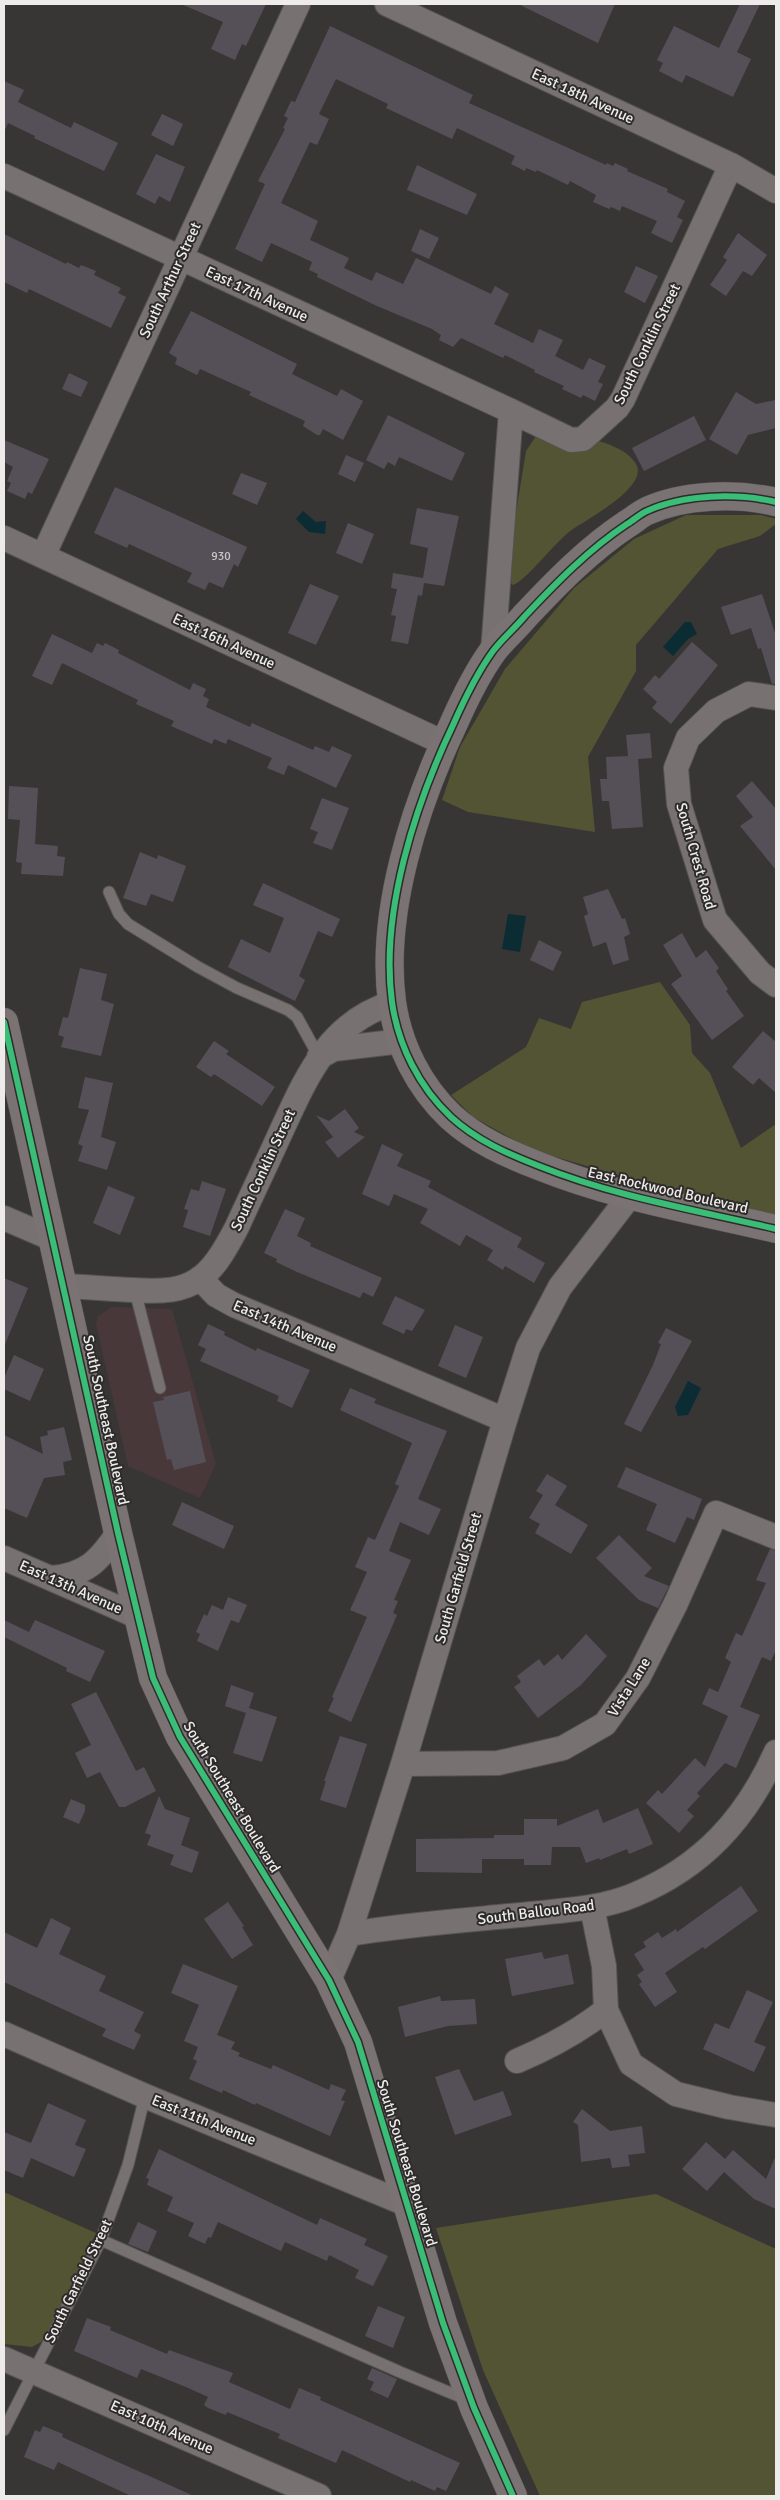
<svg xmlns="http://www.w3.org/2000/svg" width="780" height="2500" viewBox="0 0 780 2500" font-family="Signika,sans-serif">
<rect width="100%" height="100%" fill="#373635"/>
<!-- commercial -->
<path fill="#49383a" d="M112,1307L172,1309L216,1464L200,1498L128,1466L96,1324L98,1316Z"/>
<!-- green -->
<path fill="#535433" d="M540,430C566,435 625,439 637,466C646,488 588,519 573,529C557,539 525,583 512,585L506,574L526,451Z
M686,515H761L776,519V524L760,536L718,549L636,645V671L588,757L595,832L468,812L442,800L460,747L505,669L574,588L634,539Z
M660,982L690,1025L692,1053L710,1073L741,1148L776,1124V1215L693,1197L532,1150L473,1117L451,1095L526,1047L539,1018L571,1029L582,1002Z
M4,2192L96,2233L51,2327L41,2342L32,2347L4,2344Z
M656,2194L776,2249V2496H540L483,2370L436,2228Z"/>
<!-- water -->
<path fill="#0b2c33" d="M303,511L316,522L326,521L325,534L309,532L296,519Z
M685,622H691L697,634L688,639L673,656L663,647Z
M508,914L526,916L520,952L502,949Z
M688,1381L701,1388L688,1415L678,1416L675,1407Z"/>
<!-- building -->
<path fill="#555058" d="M181,4H266L246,46L242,44L235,60L211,49L223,22Z
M518,4H615L598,43Z
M740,4H760L737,52L751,59L733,97L686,75L682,83L659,71L663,63L657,60L674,26L719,48Z
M330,26L473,95L469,103L606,165L607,163L613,166L615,163L628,169L627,171L668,189L667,192L685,201L677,217L683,220L672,243L651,233L657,221L622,206L620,211L611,207L609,209L593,202L596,195L570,181L568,185L537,170L536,172L526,168L525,171L511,164L515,156L457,128L452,139L386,108L388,104L336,79L319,114L329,119L317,145L310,142L281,203L318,221L310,240L349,258L344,268L372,281L376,272L403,284L416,258L491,294L495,286L509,294L494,324L533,343L539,329L563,340L555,356L583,370L589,358L606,366L598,382L603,384L595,401L583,395L581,398L562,389L564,386L534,372L535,370L505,355L503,358L461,338L453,347L439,340L441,335L432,329L377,306L317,277L318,274L309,270L312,262L271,243L262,262L235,249L265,184L258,181L285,129L283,128L288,118L284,116L291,101L295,102Z
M4,81L24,90L18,102L71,128L74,122L118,143L104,171L34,138L35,136L8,123L4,132Z
M162,114L183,124L173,146L151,135Z
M156,154L185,167L170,202L159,196L155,204L136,194Z
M417,165L477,194L467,215L407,190Z
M420,229L439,238L429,259L411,251Z
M738,233L767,255L752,276L743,271L726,296L710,285L727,260L723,257Z
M4,234L66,264L67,262L79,268L81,265L96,271L94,275L121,288L118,293L126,297L111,328L29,289L27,293L4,282Z
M636,266L658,276L645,303L624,292Z
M191,311L297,364L292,374L337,396L341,389L363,401L343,440L323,429L320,435H317L303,426L305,421L249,395L251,392L200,369L197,375L175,364L177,358L169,353Z
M69,373L88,382L81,397L62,389Z
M736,392L756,404L776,400V428L748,435L737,455L709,439Z
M388,415L465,453L452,481L399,457L395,466L388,462L384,469L366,460Z
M694,416L706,440L644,471L632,448Z
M4,440L49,459L32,494L28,492L25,499L7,491L11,483L7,481L13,467L4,462Z
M346,455L364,463L355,482L338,474Z
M241,473L267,483L257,505L232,494Z
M115,487L247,547L238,567L234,564L223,588L209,582L205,590L187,582L192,573L129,544L127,548L94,533Z
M417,508L459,516L444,586L424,583L422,596L418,595L408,644L391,641L396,616L391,615L397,589L391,588L393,573L423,578L428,548L410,544Z
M348,523L374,534L362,564L336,553Z
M310,584L339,596L316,645L288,633Z
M762,594L776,636V684H772L761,648L758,649L751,628L731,635L721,607Z
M52,634L92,653L97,643L103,646L105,643L119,650L118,653L190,690L193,683L206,689L203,696L209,699L206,707L250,727L252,723L313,750L315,746L329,752L332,746L352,755L336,788L288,765L284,775L267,768L272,758L228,739L226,744L214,739L212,744L171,726L174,721L136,704L138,700L62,663L52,685L32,676Z
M692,642L718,665L671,724L652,708L657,702L643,689L655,675L659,679Z
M650,733L652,758L638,759L643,827L612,829L609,801H602L600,779H607L606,757L628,756L626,735Z
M752,781L776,809V870L740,826L753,817L736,796Z
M9,786L38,788L35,844L58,846L57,856L65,857L63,876L21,874L22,863L16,862L20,820L8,819Z
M322,798L349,808L332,850L313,843L318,832L310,829Z
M140,852L157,859L158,855L186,866L173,902L151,894L146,906L123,898Z
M263,883L340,919L332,937L318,931L299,976L305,980L295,1001L228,967L241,939L270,953L284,918L253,905Z
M608,889L622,919L625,918L630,934L624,937L629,960L613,965L606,942L593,947L584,916L588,914L583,897Z
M682,933L696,958L706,950L719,968L716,971L728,989L726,991L744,1016L712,1040L671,984L682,976L663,945Z
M539,940L562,952L553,971L530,960Z
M80,968L107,974L101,1000L114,1004L101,1056L61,1047L64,1037L58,1035L63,1017L68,1018Z
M763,1031L776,1042V1093L759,1078L753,1085L732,1067Z
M214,1041L229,1051L226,1054L275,1087L262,1106L214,1074L211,1077L196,1067Z
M85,1077L113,1083L101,1137L116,1142L107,1170L78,1161L83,1146L78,1144L89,1110L78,1108Z
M345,1109L359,1128L354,1132L365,1137L338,1158L325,1142L333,1137L316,1115L329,1121Z
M382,1144L403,1154L397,1166L431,1181L428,1187L522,1238L517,1247L545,1263L534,1283L505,1266L503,1270L487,1260L493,1250L466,1235L460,1246L420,1223L428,1209L394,1194L389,1206L362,1194Z
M202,1181L226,1189L210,1236L183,1227L188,1210L184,1209L191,1189L199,1191Z
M108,1186L135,1197L120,1235L93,1223Z
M285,1209L305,1218L297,1236L311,1243L310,1246L382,1278L373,1297L363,1292L360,1298L297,1272L276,1262L277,1259L264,1253Z
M4,1278L28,1288L4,1347Z
M395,1296L425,1310L412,1331L406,1329L404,1334L382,1324Z
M208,1324L225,1332L224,1335L256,1351L257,1348L310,1370L292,1408L277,1401L279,1396L200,1361L206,1349L198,1345Z
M455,1325L483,1337L466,1378L438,1366Z
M666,1328L692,1341L641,1432L624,1424L653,1365L661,1344L658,1343Z
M14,1355L44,1369L30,1401L4,1389V1378Z
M350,1388L376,1399L374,1403L447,1431L418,1499L441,1509L429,1535L400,1522L389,1551L411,1560L394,1600L398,1601L393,1613L397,1615L351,1722L328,1711L334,1698L332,1697L367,1617L350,1610L367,1572L355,1567L368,1537L375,1540L399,1486L395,1484L412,1443L340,1410Z
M190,1391L206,1462L174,1470L171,1459L167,1460L153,1402L164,1400L163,1397Z
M64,1427L72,1460L63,1462L65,1475L44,1478L27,1518L4,1508V1435L43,1454L40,1437L48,1435L47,1431Z
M626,1467L702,1499L694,1520L687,1517L675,1543L646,1530L657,1504L617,1487Z
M547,1474L567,1486L555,1505L588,1525L571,1554L535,1533L540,1524L529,1518L543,1495L536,1491Z
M182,1502L234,1526L224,1549L172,1525Z
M619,1535L652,1568L644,1576L669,1586L658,1608L639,1600L596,1558Z
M770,1549L776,1550V1650L771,1661L762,1657L740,1707L760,1715L736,1768L725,1763L697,1793L700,1796L687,1810L694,1816L679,1833L646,1803L658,1790L662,1794L695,1758L705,1767L728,1716L702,1704L709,1688L718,1692L731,1662L725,1658L736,1633L742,1636L766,1583L756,1580Z
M228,1597L247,1605L239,1623L231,1620L218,1651L197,1641L200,1634L196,1632L204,1614L207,1616L212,1605L223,1610Z
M4,1620L29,1632L35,1620L105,1651L90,1682L66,1671L67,1668L4,1637Z
M586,1634L607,1656L581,1685L538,1718L514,1687L521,1682L517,1676L539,1659L544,1666L558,1654L562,1660Z
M231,1685L254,1693L249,1708L277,1717L262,1762L233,1753L246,1713L225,1706Z
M96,1692L136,1771L144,1767L156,1791L125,1807H119L100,1772L87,1778L75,1753L91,1745L71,1704Z
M340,1736L367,1744L346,1808L320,1800L326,1781H324Z
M159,1796L165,1809L190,1818L181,1845L199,1852L192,1873L170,1865L174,1855L147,1845L151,1835L145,1833Z
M71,1799L85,1805V1811L79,1824L63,1817Z
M638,1808L653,1844L629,1854L627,1849L600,1860L599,1858L586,1863L580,1847H552L551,1865H524V1859H482V1873L416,1872V1839L494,1838V1835H524V1819H557V1826L598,1809L603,1823Z
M741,1886L758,1911L705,1949L703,1947L665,1973L677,1992L655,2007L639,1984L642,1982L637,1975L644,1970L634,1954L646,1947L643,1942L658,1932L662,1938L676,1929L677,1932Z
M228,1902L244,1926L242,1927L253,1945L232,1959L204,1919Z
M51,1918L71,1928L59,1954L106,1976L99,1991L144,2012L134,2031L141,2035L134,2050L102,2036L106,2029L4,1982V1932L37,1948Z
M542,1952L544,1959L568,1954L574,1984L512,1996L505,1959Z
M183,1964L238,1986L217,2035L235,2042L231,2049L240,2053L238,2056L271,2069L273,2065L329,2090L331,2084L346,2090L341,2100L345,2101L330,2136L256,2103L255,2105L223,2090L222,2093L189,2079L197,2061L193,2059L198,2047L184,2041L199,2005L171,1993Z
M747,1990L773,2002L754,2042L766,2047L754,2072L703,2049L715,2023L729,2029Z
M440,1996L441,2001L475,1999L477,2024L448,2026L405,2037L398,2007Z
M459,2069L474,2101L503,2091L512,2115L455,2135L435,2077Z
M48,2103L86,2120L75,2145L86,2149L74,2177L31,2158L23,2178L4,2170V2132L31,2143Z
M582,2109L610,2131L642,2126L645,2153L628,2155L630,2166L612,2168L610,2158L581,2162L578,2125L573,2122Z
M706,2142L725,2159L733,2150L766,2179L776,2155V2209L754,2199L724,2172L707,2191L682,2169Z
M159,2149L317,2225L320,2218L367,2239L364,2245L388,2256L373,2286L355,2278L359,2270L329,2255L327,2261L285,2242L281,2251L218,2222L211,2238L208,2237L205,2244L188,2236L194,2223L167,2211L173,2197L147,2185L149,2179L146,2178Z
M138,2222L157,2231L148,2252L128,2244Z
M378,2306L405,2317L393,2348L365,2336Z
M87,2318L111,2327L110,2330L167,2354L169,2350L233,2373L229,2382L290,2409L299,2388L321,2397L320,2400L460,2463L446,2491L437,2487L435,2491L411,2480L410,2482L342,2450L336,2463L278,2438L280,2434L227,2412L226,2415L208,2408L204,2405L208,2397L186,2387L141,2369L137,2378L74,2351Z
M372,2368L397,2379L388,2398L370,2390L374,2382L367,2379Z
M43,2426L63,2434L62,2437L194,2496H131L58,2462L54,2470L24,2457L35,2430L40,2432Z"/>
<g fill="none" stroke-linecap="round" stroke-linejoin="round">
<!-- lane casing -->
<g stroke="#545352" stroke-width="13">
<path id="lane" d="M109,892L119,914L128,924L198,967L237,988L288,1010L297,1017L319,1057
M135,1291L160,1388
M101,2240L400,2372L468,2400
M4,2430L101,2240L128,2165L145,2096"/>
</g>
<!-- street casing -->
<g stroke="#545352" stroke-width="26">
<path id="street" d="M387,4L731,165L776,191
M4,176L511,411
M4,538L444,743
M43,556L298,4
M493,651L511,411L571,440L583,439L617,408L623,399L731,165
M776,698L749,694L716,711L688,738L676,768L679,804L715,920L760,973L776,985
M319,1057L334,1049L402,1041
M4,1218L53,1239
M200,1278L216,1295L234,1305L505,1420
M64,1286C87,1287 110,1289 133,1290C194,1295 210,1279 237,1227C251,1196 266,1165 280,1134C306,1078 328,1023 392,1003
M4,1558L139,1617
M51,1578C86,1575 99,1561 118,1533
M403,1764L498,1763L563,1748L605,1724L638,1678L676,1603L716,1513L776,1537
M592,1907L604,1966L606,2010L631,2064L676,2094L729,2107L776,2115
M349,1934C409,1924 470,1920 530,1914C564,1910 601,1909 634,1895C702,1867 746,1819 776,1752
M329,1980L349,1934L403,1764L505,1420L528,1348L560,1287L629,1197
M4,2034L145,2096L406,2204
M517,2061C550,2047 578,2032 606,2010
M4,2359L319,2496"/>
</g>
<!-- secondary casing -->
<g stroke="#545352" stroke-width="29">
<path id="secondary" d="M776,502C737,493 684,494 647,511C640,514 634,520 627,524C588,550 557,582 525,616C515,628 502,639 493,651C477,673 464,700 453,725C415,805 380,913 392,1002C398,1045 419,1087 451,1117C476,1140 508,1154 539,1166C616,1197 696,1210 776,1229
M4,1022L118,1533L153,1678L180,1737L329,1980L358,2042L443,2323L474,2408L513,2496"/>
</g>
<!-- lane -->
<use href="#lane" stroke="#787171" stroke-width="11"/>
<!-- street -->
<use href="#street" stroke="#787171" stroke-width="24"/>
<!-- secondary -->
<use href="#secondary" stroke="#7a7273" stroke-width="28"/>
<!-- cycleway casing -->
<g stroke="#2e2c2a" stroke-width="9">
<path id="cycleway" d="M776,502C737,493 684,494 647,511C640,514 634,520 627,524C588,550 557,582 525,616C515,628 502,639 493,651C477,673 464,700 453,725C415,805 380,913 392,1002C398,1045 419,1087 451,1117C476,1140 508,1154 539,1166C616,1197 696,1210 776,1229
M4,1022L118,1533L153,1678L180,1737L329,1980L358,2042L443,2323L474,2408L513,2496"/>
</g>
<!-- cycleway -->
<use href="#cycleway" stroke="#3abd76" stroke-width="6"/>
</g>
<g text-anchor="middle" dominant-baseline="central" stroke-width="4" stroke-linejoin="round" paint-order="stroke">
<!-- number labels -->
<g font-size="12" fill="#c7c5c6">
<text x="221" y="556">930</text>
</g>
<!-- street labels -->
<g font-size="15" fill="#edecea" stroke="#2e2c2a">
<text transform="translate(583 96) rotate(25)">East 18th Avenue</text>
<text transform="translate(170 280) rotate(-65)">South Arthur Street</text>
<text transform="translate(257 294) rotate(25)">East 17th Avenue</text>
<text transform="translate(647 344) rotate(-64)">South Conklin Street</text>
<text transform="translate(224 641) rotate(25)">East 16th Avenue</text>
<text transform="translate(696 856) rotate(74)">South Crest Road</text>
<text transform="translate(263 1170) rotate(-65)">South Conklin Street</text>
<text transform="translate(668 1190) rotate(13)">East Rockwood Boulevard</text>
<text transform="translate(285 1326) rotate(23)">East 14th Avenue</text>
<text transform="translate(106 1420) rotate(78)">South Southeast Boulevard</text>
<text transform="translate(458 1578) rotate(-74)">South Garfield Street</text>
<text transform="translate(71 1587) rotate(24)">East 13th Avenue</text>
<text transform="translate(629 1687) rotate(-58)">Vista Lane</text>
<text transform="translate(232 1797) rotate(59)">South Southeast Boulevard</text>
<text transform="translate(536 1912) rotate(-7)">South Ballou Road</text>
<text transform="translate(204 2120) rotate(22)">East 11th Avenue</text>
<text transform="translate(407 2163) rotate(73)">South Southeast Boulevard</text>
<text transform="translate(78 2281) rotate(-64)">South Garfield Street</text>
<text transform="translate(162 2427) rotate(24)">East 10th Avenue</text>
</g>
</g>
<!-- border -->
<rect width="780" height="2500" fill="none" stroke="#edecea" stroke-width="10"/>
</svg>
